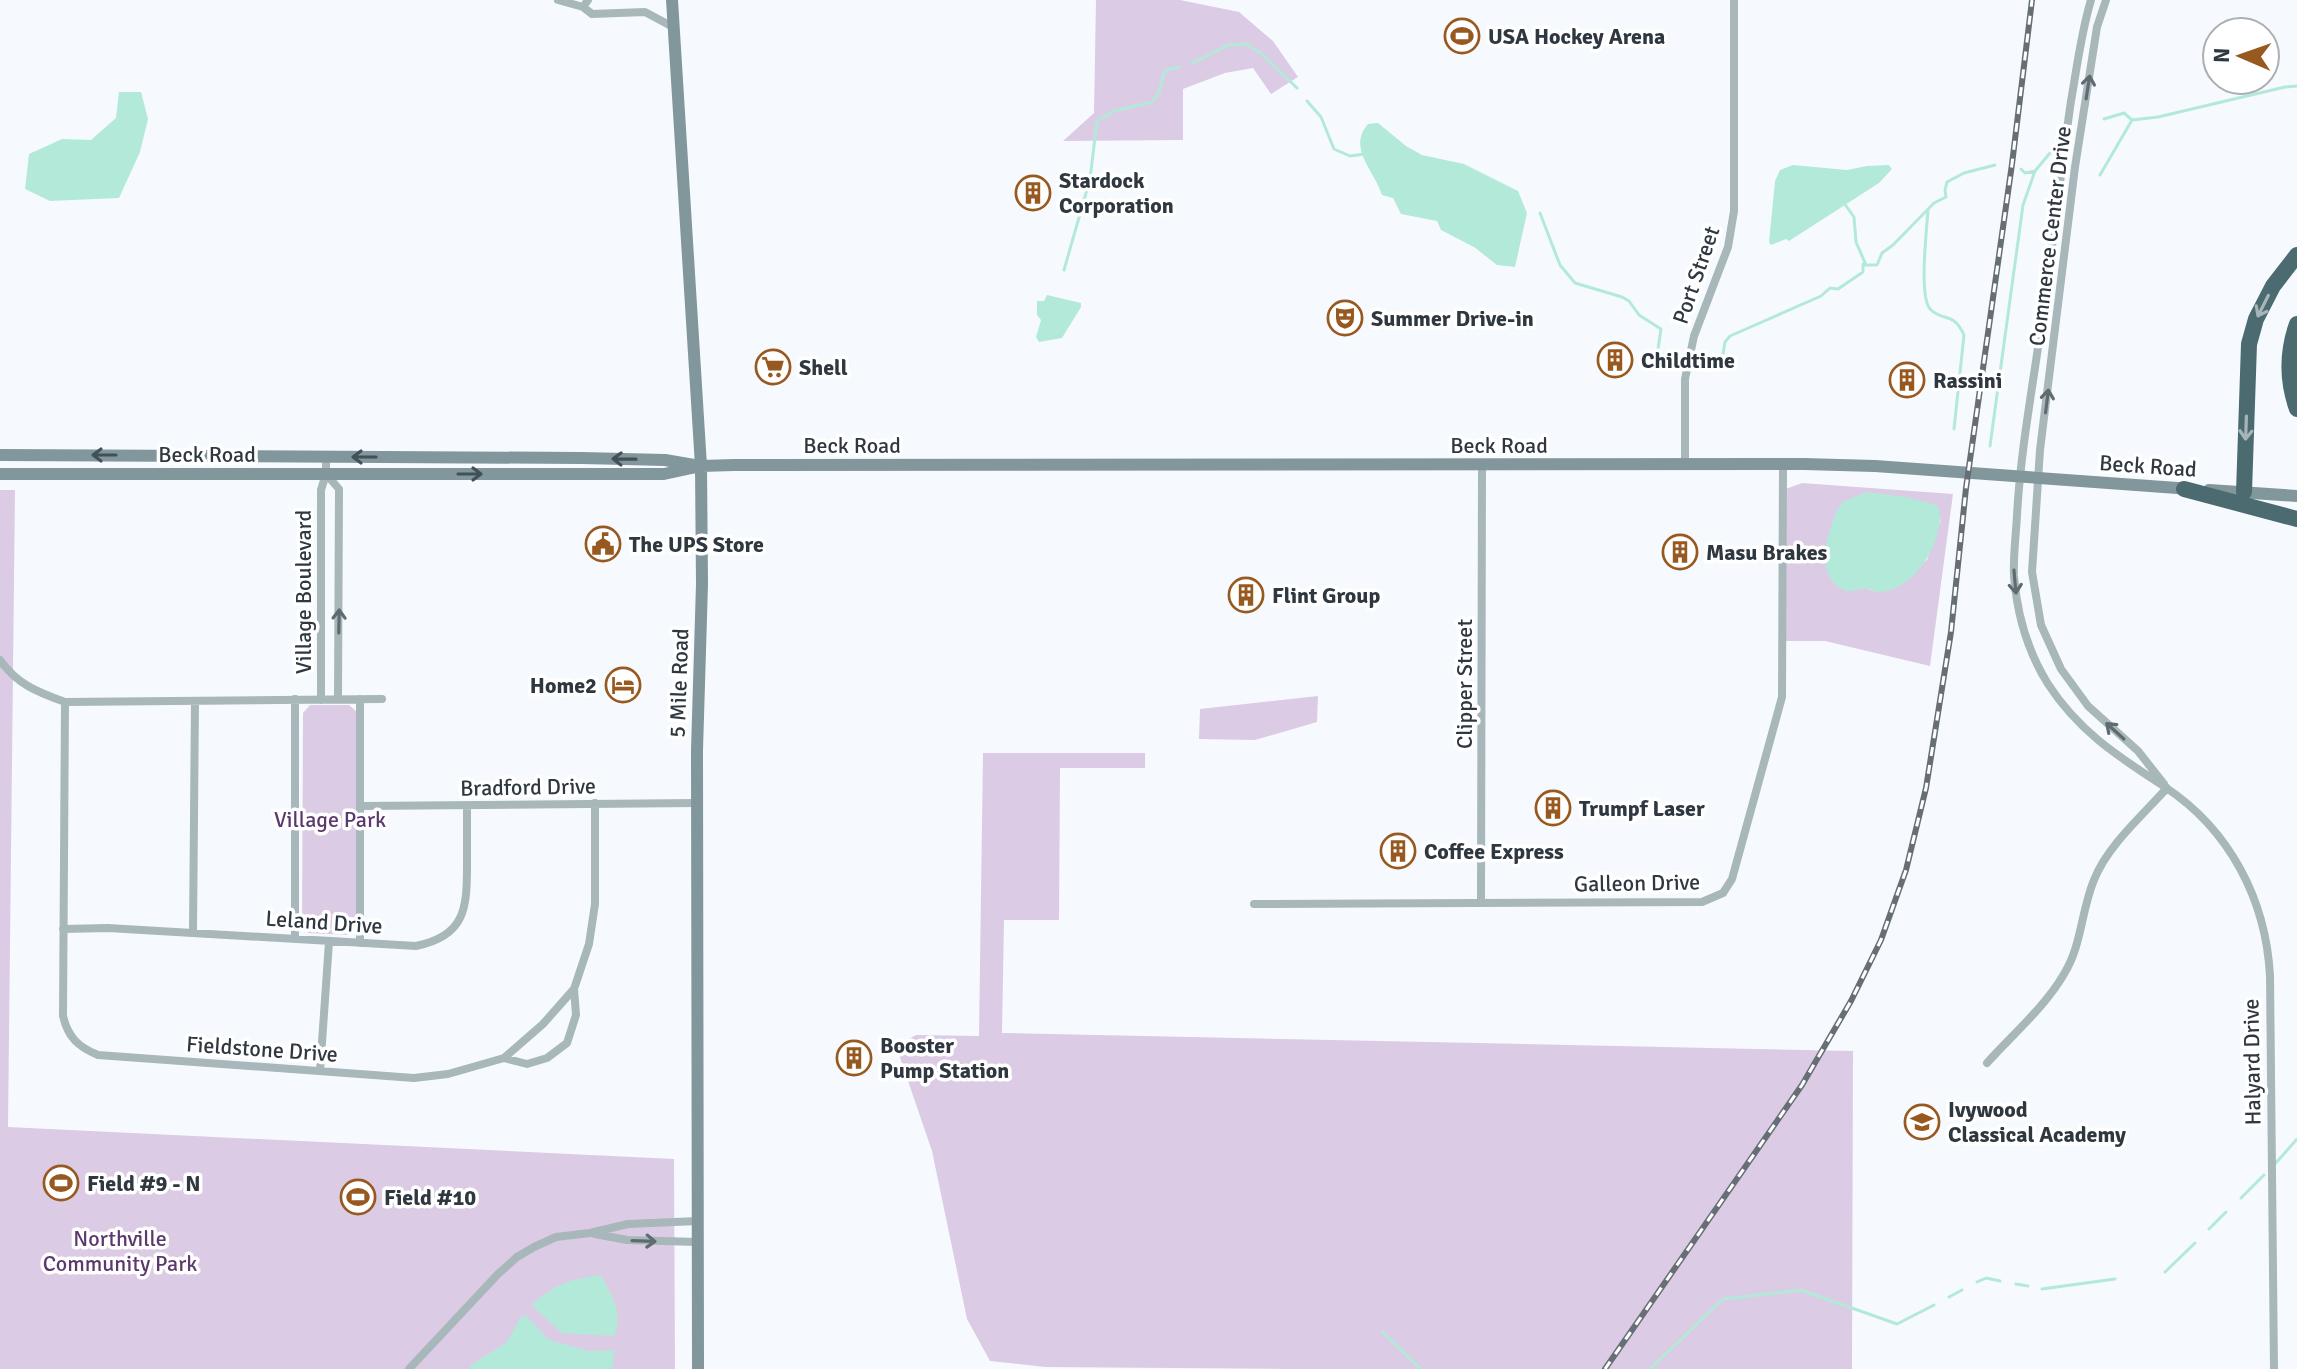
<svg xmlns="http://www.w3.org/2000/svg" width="2297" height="1369" viewBox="0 0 2297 1369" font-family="Signika,sans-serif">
<rect width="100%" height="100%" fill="#f6faff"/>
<!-- green -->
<path fill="#dccbe5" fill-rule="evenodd" d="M1096,0H1180L1239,12L1273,41L1298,77L1271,94L1253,68L1225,73L1183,89V140L1063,141L1094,113Z
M1802,483L1953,494L1930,666L1825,641H1783V490ZM1941,519L1927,560L1879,592L1864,588Z
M0,490H15L8,1127L674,1159L675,1369H0Z
M1318,696L1317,722L1255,740L1199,739L1200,709Z
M310,705H349L357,712V926L351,935L308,933L302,925L303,713Z
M983,753H1145V768H1060L1059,920H1004L1002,1033L1853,1051L1852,1369H1288L1045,1367L990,1361L967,1319L932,1151L896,1046L916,1035L979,1036Z"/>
<!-- water -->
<path fill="#b3e9d9" d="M119,92H141L148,119L140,152L119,198L50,201L25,189L29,154L62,139L91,140L116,118Z
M1378,123L1406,146L1422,155L1464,164L1518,191L1527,213L1515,267L1497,265L1474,247L1441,230L1437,221L1401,214L1393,198L1382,195C1374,170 1347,148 1368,124Z
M1793,165L1847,170L1867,166L1889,165L1892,169L1879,183L1789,241L1786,239L1771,245L1769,242L1775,181L1780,170Z
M1047,295L1081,303V307L1062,338L1039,342L1036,337L1041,320L1037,315V301H1044Z
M1867,492L1906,497L1937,505C1942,516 1940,524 1937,535C1930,560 1909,590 1879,592C1875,592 1871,589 1867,589C1859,588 1852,593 1844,590C1811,576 1829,523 1842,502Z
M601,1275C612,1296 624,1313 614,1336L562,1333L531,1305C558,1283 566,1280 601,1275Z
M526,1315L549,1340L589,1351L615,1350L612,1369H470L471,1365L506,1343L521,1317Z"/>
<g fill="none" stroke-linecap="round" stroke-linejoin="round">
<!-- stream -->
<path stroke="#b3e9d9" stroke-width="3" d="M1192,63L1228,45L1246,44L1261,53L1297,88
M1307,101L1321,117L1334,149L1350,156L1365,154
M2104,119L2124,113L2132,120
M2132,120L2158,117L2285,87L2297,86
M2021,169L2025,173L2035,171
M2100,175L2132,120
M1844,203L1854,217L1856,242L1866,265
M1928,210C1927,228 1918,299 1931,310C1944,322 1953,311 1964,335L1954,429
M1540,213L1560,265L1575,283L1622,297L1629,301L1639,315L1661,329L1658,349L1662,354
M1868,265H1877L1882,253L1893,245L1934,203L1946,197L1945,190L1947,182L1964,173L1995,165
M1064,270L1090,179L1097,121L1114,111L1152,102L1159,92L1165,70L1179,67
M1718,357L1723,354L1725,342L1730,336L1821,296L1830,288L1838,289L1863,272V264L1866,265
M1990,446L2023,205L2035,171L2050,153
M2274,1165L2297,1139
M2241,1198L2264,1175
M2209,1229L2226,1212
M2165,1272L2195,1243
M1977,1282L1986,1278L2000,1281
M2016,1284L2028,1286
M2042,1289L2115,1279
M1949,1297L1962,1290
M1382,1332L1421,1369
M1650,1369L1723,1299L1801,1290L1897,1324L1934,1305"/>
<!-- street -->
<path stroke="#a8b7ba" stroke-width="8" d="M558,0L583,7
M588,0L583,7L592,14L645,12L673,27
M2091,0C2081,33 2077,67 2071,101C2061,169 2054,237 2044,305C2035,375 2021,444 2017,515C2016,535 2013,556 2014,576C2017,614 2028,652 2048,684C2079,732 2119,757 2165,787C2230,830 2266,900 2270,976L2274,1369
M2106,0L2097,27L2075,167L2040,450L2032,572L2041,625L2061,669L2088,706L2138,751L2164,784
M1685,464V379L1694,336L1728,247L1734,211V0
M326,474L339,489L338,699
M0,660C17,684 37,692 65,702L382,699
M295,699V939
M321,700V490L326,474V457
M65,702L63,1016C68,1037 78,1047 98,1055L414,1078L448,1074L504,1058L543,1024L574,989L589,944L595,904V803
M360,806L697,803
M1481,902L1482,465
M1254,904L1702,902L1723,893L1732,879L1782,697L1783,464
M63,929L108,928L416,946C465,936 467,909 467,865C467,846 467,826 467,807
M193,933L195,701
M360,943V699
M504,1058L527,1064L547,1058L567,1043L576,1015L574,989
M1987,1063C2012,1035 2045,1007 2064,974C2082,945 2081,911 2094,880C2108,845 2142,816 2167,788
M320,1071L329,942
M595,1234L627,1240L698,1242
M409,1369L498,1274L517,1257L534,1247L556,1237L590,1233L628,1224L698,1221"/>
<!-- secondary -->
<path stroke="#81979b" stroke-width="12" d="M672,0L701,466L702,584L697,750L698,1369
M0,455L582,458L665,460L694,465
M0,474H664L701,466L734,465L1804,464L1875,466L2191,489
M2209,490L2297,496"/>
<!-- highway -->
<path stroke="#4c6b71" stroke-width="16" d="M2297,324C2287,352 2287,381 2297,409
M2184,489L2297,519
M2244,492L2249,344L2256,319L2273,286L2297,255"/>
<!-- rail casing -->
<g stroke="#676f76" stroke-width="6">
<path id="rail" d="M1605,1369L1802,1085L1851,1001L1881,940L1906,870L1926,788L1951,632L1966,488L2012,164L2032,0"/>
</g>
<!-- rail -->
<use href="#rail" stroke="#fff" stroke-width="3" stroke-dasharray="9" stroke-linecap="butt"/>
</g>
<!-- one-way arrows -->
<defs><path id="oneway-shaft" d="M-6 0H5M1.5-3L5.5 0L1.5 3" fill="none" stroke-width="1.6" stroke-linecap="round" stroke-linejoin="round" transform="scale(2)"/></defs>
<g stroke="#5f6b71">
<use href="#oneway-shaft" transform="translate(2088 87) rotate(-81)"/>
<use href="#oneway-shaft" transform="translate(2047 401) rotate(-83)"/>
<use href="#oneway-shaft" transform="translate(2015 582) rotate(85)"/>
<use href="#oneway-shaft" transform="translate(339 621) rotate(-89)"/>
<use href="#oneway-shaft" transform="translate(2115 731) rotate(-138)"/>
<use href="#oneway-shaft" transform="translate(644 1241) rotate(2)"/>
</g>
<g stroke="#a6b5b8">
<use href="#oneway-shaft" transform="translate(2263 306) rotate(117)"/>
<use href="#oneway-shaft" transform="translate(2246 428) rotate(92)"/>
</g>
<g stroke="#445057">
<use href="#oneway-shaft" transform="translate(104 455) rotate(-180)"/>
<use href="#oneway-shaft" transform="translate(364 457) rotate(-180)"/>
<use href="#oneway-shaft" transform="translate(624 459) rotate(-179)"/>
<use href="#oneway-shaft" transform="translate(470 474)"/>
</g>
<!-- icons -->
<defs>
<g id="stadium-ring" transform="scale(1.8)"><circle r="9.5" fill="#fff" stroke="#985920" stroke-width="1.5"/><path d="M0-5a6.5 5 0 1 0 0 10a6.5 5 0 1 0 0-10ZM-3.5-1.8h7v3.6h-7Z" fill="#985920"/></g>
<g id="building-ring" transform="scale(1.8)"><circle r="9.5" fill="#fff" stroke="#985920" stroke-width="1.5"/><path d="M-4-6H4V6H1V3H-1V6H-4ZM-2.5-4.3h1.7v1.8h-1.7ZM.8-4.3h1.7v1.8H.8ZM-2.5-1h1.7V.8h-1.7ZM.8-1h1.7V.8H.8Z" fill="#985920"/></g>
<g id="theatre-ring" transform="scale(1.8)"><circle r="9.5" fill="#fff" stroke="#985920" stroke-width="1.5"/><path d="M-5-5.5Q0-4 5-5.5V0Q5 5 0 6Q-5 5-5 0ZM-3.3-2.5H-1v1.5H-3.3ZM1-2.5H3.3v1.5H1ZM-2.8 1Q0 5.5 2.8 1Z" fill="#985920"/></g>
<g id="supermarket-ring" transform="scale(1.8)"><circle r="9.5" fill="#fff" stroke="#985920" stroke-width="1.5"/><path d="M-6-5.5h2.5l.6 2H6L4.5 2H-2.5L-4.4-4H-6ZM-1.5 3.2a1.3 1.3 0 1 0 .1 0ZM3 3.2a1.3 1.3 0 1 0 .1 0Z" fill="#985920"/></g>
<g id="civic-ring" transform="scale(1.8)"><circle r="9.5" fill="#fff" stroke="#985920" stroke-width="1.5"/><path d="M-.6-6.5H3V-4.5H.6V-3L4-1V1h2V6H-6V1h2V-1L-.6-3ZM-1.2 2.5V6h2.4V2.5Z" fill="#985920"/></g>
<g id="hotel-ring" transform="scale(1.8)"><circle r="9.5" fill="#fff" stroke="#985920" stroke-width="1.5"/><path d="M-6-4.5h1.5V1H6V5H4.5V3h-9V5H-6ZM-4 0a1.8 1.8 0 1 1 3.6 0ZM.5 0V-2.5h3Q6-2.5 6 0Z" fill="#985920"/></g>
<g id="school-ring" transform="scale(1.8)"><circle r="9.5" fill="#fff" stroke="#985920" stroke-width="1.5"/><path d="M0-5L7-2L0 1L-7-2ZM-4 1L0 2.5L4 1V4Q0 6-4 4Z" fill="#985920"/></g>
</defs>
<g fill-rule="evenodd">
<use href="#stadium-ring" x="1462" y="36"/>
<use href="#building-ring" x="1033" y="193"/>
<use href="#theatre-ring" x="1345" y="318"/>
<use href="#building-ring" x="1615" y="360"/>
<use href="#supermarket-ring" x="773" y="367"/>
<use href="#building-ring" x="1907" y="380"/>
<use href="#civic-ring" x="603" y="544"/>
<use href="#building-ring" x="1680" y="552"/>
<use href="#building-ring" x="1246" y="595"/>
<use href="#hotel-ring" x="623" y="685"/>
<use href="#building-ring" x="1553" y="808"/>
<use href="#building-ring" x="1398" y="851"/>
<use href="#building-ring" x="854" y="1058"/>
<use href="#school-ring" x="1922" y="1122"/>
<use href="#stadium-ring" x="61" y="1183"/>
<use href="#stadium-ring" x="358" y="1197"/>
</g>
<g text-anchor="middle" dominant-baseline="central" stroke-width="7" stroke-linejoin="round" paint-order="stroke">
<!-- poi labels -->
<g font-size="22" font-weight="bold" fill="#2f3840" stroke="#fff" text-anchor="start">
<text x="1488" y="36">USA Hockey Arena</text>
<text x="1059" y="180">Stardock<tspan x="1059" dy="25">Corporation</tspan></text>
<text x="1371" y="318">Summer Drive-in</text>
<text x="1641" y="360">Childtime</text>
<text x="799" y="367">Shell</text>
<text x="1933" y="380">Rassini</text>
<text x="629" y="544">The UPS Store</text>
<text x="1706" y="552">Masu Brakes</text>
<text x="1272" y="595">Flint Group</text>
<text x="597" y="685" text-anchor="end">Home2</text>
<text x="1579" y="808">Trumpf Laser</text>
<text x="1424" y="851">Coffee Express</text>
<text x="880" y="1045">Booster<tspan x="880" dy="25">Pump Station</tspan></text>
<text x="1948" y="1109">Ivywood<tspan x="1948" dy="25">Classical Academy</tspan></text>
<text x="87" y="1183">Field #9 - N</text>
<text x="384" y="1197">Field #10</text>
</g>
<!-- street labels -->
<g font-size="22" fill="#2f3840" stroke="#fff">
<text transform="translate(2050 236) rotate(-83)">Commerce Center Drive</text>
<text transform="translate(1696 275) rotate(-71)">Port Street</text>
<text x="852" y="445">Beck Road</text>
<text x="1499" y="445">Beck Road</text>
<text x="207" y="454">Beck Road</text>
<text transform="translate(2148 466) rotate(4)">Beck Road</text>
<text transform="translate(303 592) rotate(-90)">Village Boulevard</text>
<text transform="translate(679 683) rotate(-88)">5 Mile Road</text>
<text transform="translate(1464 684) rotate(-90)">Clipper Street</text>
<text transform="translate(528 787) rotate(-1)">Bradford Drive</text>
<text transform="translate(1637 883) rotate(-1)">Galleon Drive</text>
<text transform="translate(324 922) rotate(4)">Leland Drive</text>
<text transform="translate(262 1049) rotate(4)">Fieldstone Drive</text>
<text transform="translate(2252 1062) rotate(-91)">Halyard Drive</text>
</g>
<!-- park labels -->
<g font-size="22" fill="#5b396c" stroke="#fff">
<text x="330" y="819">Village Park</text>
<text x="120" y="1238">Northville<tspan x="120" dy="25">Community Park</tspan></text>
</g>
</g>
<!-- north arrow -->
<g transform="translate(2241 56) rotate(272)"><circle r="38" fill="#ffffff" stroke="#acafb3" stroke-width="2"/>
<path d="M0-6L14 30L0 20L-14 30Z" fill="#985920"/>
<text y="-12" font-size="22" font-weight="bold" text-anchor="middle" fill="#2f3840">N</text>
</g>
</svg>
